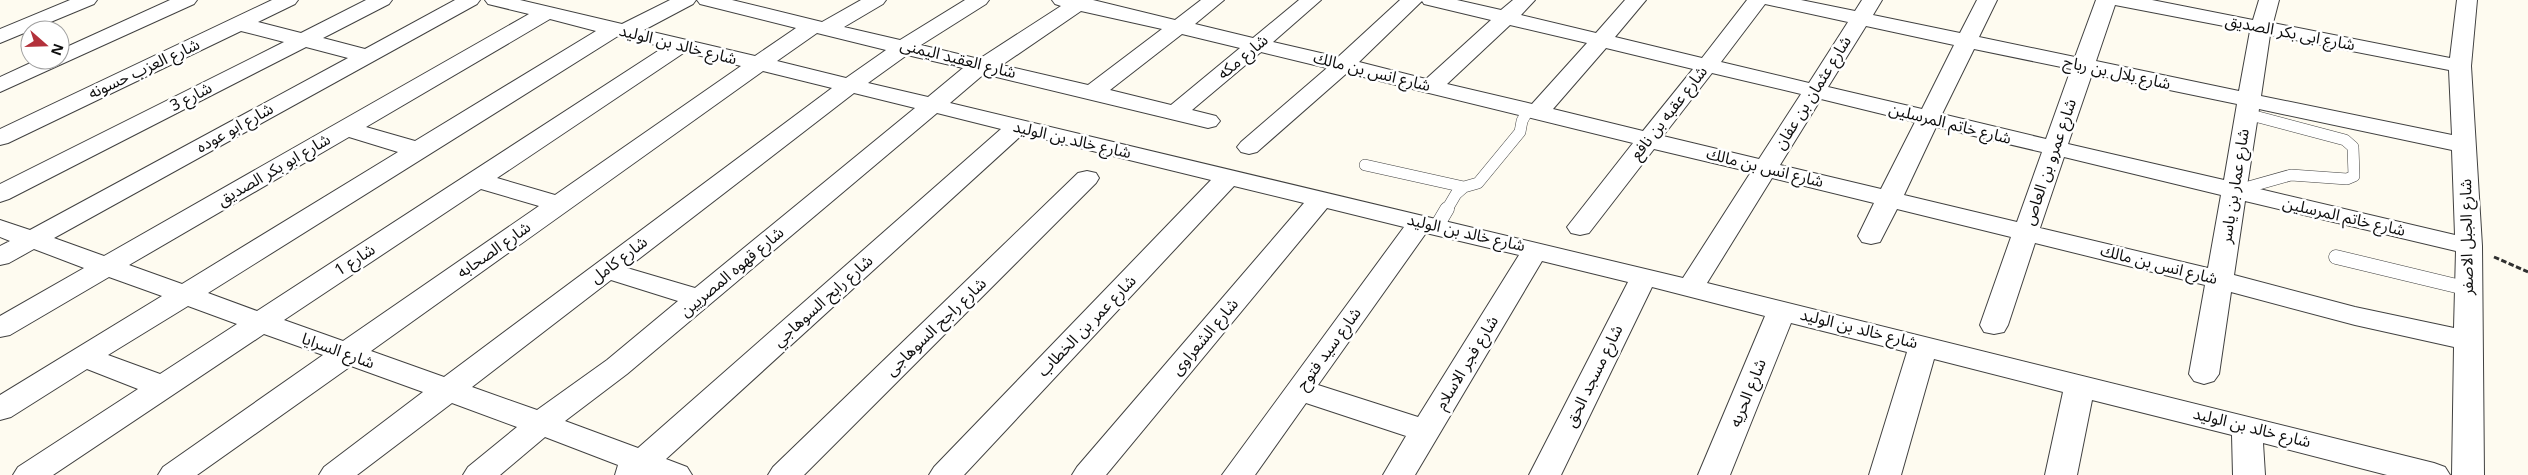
<svg xmlns="http://www.w3.org/2000/svg" width="2528" height="475" viewBox="0 0 2528 475" font-family="Georgia,'Noto Sans Arabic',serif">
<rect width="100%" height="100%" fill="#fefbf0"/>
<g fill="none" stroke-linecap="round" stroke-linejoin="round">
<!-- service-far1 casing -->
<g stroke="#414141" stroke-width="12">
<path id="service-far1" d="M1365,165L1464,187
M2234,191L2291,175L2347,179L2354,176L2353,147L2345,140L2247,114
M1446,211L1456,194L1464,187L1478,183L1520,132L1522,121L1528,110"/>
</g>
<!-- service casing -->
<g stroke="#414141" stroke-width="15">
<path id="service" d="M1437,226L1447,209
M2336,257L2469,289"/>
</g>
<!-- minor casing -->
<g stroke="#414141" stroke-width="2">
<path id="minor" d="M70,0H97L94,4L0,43V29Z
M170,0H197L194,4L0,92V77L37,60H60V50Z
M272,0H298L295,4L258,22L301,33L366,0H392L389,4L323,38L365,49L455,0H480L477,4L54,238L104,256L529,14L488,4L485,0H520L622,24L670,0H696L693,4L644,30L755,56L796,28L700,4L697,0H732L822,22L861,0H886L883,4L844,27L900,40L965,0H989L986,4L921,45L979,59L1061,6L1055,4L1052,0H1093L1175,20L1201,0H1224L1195,24L1253,38L1299,0H1321L1273,42L1338,57L1400,0H1457L1501,10L1513,0H1535L1521,15L1596,33L1625,0H1646L1615,37L1702,58L1747,0H1801L1855,11L1862,0H1882L1873,15L1960,33L1977,0H1997L1979,37L2075,57L2096,0H2152L2253,20L2259,0H2279L2273,23L2450,58L2457,0H2477L2471,66L2482,246L2484,475H2452L2454,347L2355,325L2231,292L2219,374L2214,381L2204,384L2194,381L2189,374L2205,285L2035,243L2008,325L2004,332L1994,334L1984,332L1980,325L2011,237L1897,209L1880,242L1871,244L1862,242L1858,236L1874,203L1772,178L1707,283L2434,463L2445,467L2450,475H2387L2263,443L2265,475H2233L2232,435L2092,400L2077,475H2045L2063,392L1934,359L1901,475H1869L1907,352L1791,323L1730,475H1698L1765,316L1652,287L1561,475H1529L1628,282L1542,261L1415,475H1383L1406,436L1306,403L1255,475H1222L1404,227L1327,208L1106,475H1072L1077,467L1304,203L1234,186L964,475H929L934,467L1211,180L1023,134L666,459L687,467L692,475H615L618,465L545,437L500,475H463L468,467L517,427L452,403L357,475H319L324,467L423,392L351,366L197,475H158L163,467L323,355L264,334L53,475H13L18,467L138,389L87,369L11,417L0,420V395L162,296L109,277L10,335L0,337V316L84,268L34,249L9,263L0,265V246L10,241L0,237V220L30,230L348,58L306,47L9,199L0,202V184L284,42L241,31L8,143L0,145V129ZM1422,1L1424,4L1491,20L1426,79L1359,62ZM1765,4L1848,22L1809,83L1721,62ZM2115,5L2250,31L2239,91L2096,61ZM1081,11L1162,29L1088,85L1002,65ZM550,19L596,31L415,141L366,127ZM1510,25L1587,43L1532,104L1447,84ZM1866,26L1954,45L1922,109L1828,87ZM817,33L886,50L846,78L777,61ZM1182,34L1240,48L1171,105L1110,90ZM2270,35L2449,70L2452,135L2261,96ZM618,36L664,47L257,311L208,293ZM1606,48L1693,69L1643,131L1553,109ZM1974,49L2071,69L2046,139L1942,114ZM685,52L741,66L555,195L497,178ZM1261,52L1327,68L1241,142L1237,147L1241,152L1249,154L1257,152L1347,73L1633,143L1567,227L1571,233L1580,235L1589,233L1654,149L1751,172L1683,278L950,103L984,74L1208,128L1216,126L1220,121L1216,116L1192,110ZM907,55L963,68L928,97L868,83ZM763,71L832,88L444,377L371,351ZM1712,73L1801,94L1759,159L1663,136ZM2092,74L2237,104L2224,180L2068,144ZM854,93L915,108L695,288L627,268ZM1821,99L1915,122L1881,189L1780,165ZM2259,109L2452,150L2455,235L2247,186ZM937,113L1001,129L638,448L565,421L627,374ZM1936,127L2042,152L2017,222L1904,195ZM349,137L398,152L182,284L129,265ZM2064,157L2221,195L2208,268L2040,228ZM481,189L539,206L343,341L284,320ZM2245,201L2456,251L2454,328L2355,307L2234,275ZM1426,233L1519,255L1418,417L1318,385ZM611,280L678,301L607,360L537,410L472,387ZM188,306L237,324L160,374L108,355Z
M1087,171L1096,173L1099,178L1096,183L804,475H768L773,467L1078,173Z"/>
</g>
<!-- path -->
<path stroke="#303030" stroke-width="3" stroke-dasharray="5.5 2.5" stroke-linecap="butt" d="M2494,257L2528,272"/>
<!-- service-far1 -->
<use href="#service-far1" stroke="#fff" stroke-width="11"/>
<!-- service -->
<use href="#service" stroke="#fff" stroke-width="14"/>
<!-- minor -->
<use href="#minor" fill="#fff" fill-rule="evenodd"/>
</g>
<g text-anchor="middle" dominant-baseline="central" stroke-width="5" stroke-linejoin="round" paint-order="stroke">
<!-- street labels -->
<g font-size="16" fill="#0e0e0e" stroke="#fff">
<text transform="translate(2290 33) rotate(11)">شارع ابى بكر الصديق</text>
<text transform="translate(678 45) rotate(14)">شارع خالد بن الوليد</text>
<text transform="translate(1243 57) rotate(-40)">شارع مكه</text>
<text transform="translate(958 59) rotate(14)">شارع العقيد اليمنى</text>
<text transform="translate(144 69) rotate(-25)">شارع العزب حسونه</text>
<text transform="translate(1372 72) rotate(14)">شارع انس بن مالك</text>
<text transform="translate(2117 73) rotate(12)">شارع بلال بن رباح</text>
<text transform="translate(1813 93) rotate(-58)">شارع عثمان بن عفان</text>
<text transform="translate(191 97) rotate(-27)">شارع 3</text>
<text transform="translate(1669 113) rotate(-52)">شارع عقبه بن نافع</text>
<text transform="translate(1950 124) rotate(14)">شارع خاتم المرسلين</text>
<text transform="translate(235 128) rotate(-29)">شارع ابو عوده</text>
<text transform="translate(1072 140) rotate(13)">شارع خالد بن الوليد</text>
<text transform="translate(2050 162) rotate(-71)">شارع عمرو بن العاص</text>
<text transform="translate(1765 168) rotate(14)">شارع انس بن مالك</text>
<text transform="translate(274 170) rotate(-30)">شارع ابو بكر الصديق</text>
<text transform="translate(2235 186) rotate(-81)">شارع عمار بن ياسر</text>
<text transform="translate(2344 217) rotate(13)">شارع خاتم المرسلين</text>
<text transform="translate(1466 233) rotate(13)">شارع خالد بن الوليد</text>
<text transform="translate(2467 237) rotate(-91)">شارع الجبل الاصفر</text>
<text transform="translate(494 250) rotate(-35)">شارع الصحابه</text>
<text transform="translate(355 260) rotate(-33)">شارع 1</text>
<text transform="translate(619 260) rotate(-37)">شارع كامل</text>
<text transform="translate(2159 265) rotate(14)">شارع انس بن مالك</text>
<text transform="translate(732 272) rotate(-40)">شارع قهوه المصريين</text>
<text transform="translate(823 301) rotate(-42)">شارع رابح السوهاجي</text>
<text transform="translate(1087 326) rotate(-46)">شارع عمر بن الخطاب</text>
<text transform="translate(936 327) rotate(-44)">شارع راجح السوهاجى</text>
<text transform="translate(1859 329) rotate(14)">شارع خالد بن الوليد</text>
<text transform="translate(1205 337) rotate(-50)">شارع الشعراوى</text>
<text transform="translate(1329 349) rotate(-54)">شارع سيد فتوح</text>
<text transform="translate(338 351) rotate(20)">شارع السرايا</text>
<text transform="translate(1467 363) rotate(-59)">شارع فجر الاسلام</text>
<text transform="translate(1594 376) rotate(-64)">شارع مسجد الحق</text>
<text transform="translate(1748 393) rotate(-68)">شارع الحريه</text>
<text transform="translate(2252 428) rotate(14)">شارع خالد بن الوليد</text>
</g>
</g>
<!-- north arrow -->
<g transform="translate(45 45) rotate(110)"><circle r="24" fill="#ffffff" stroke="#9f9f9f"/>
<path d="M0-4L9 19L0 12L-9 19Z" fill="#b3313b"/>
<text y="-8" font-size="14" font-weight="bold" text-anchor="middle" fill="#0e0e0e">N</text>
</g>
</svg>
